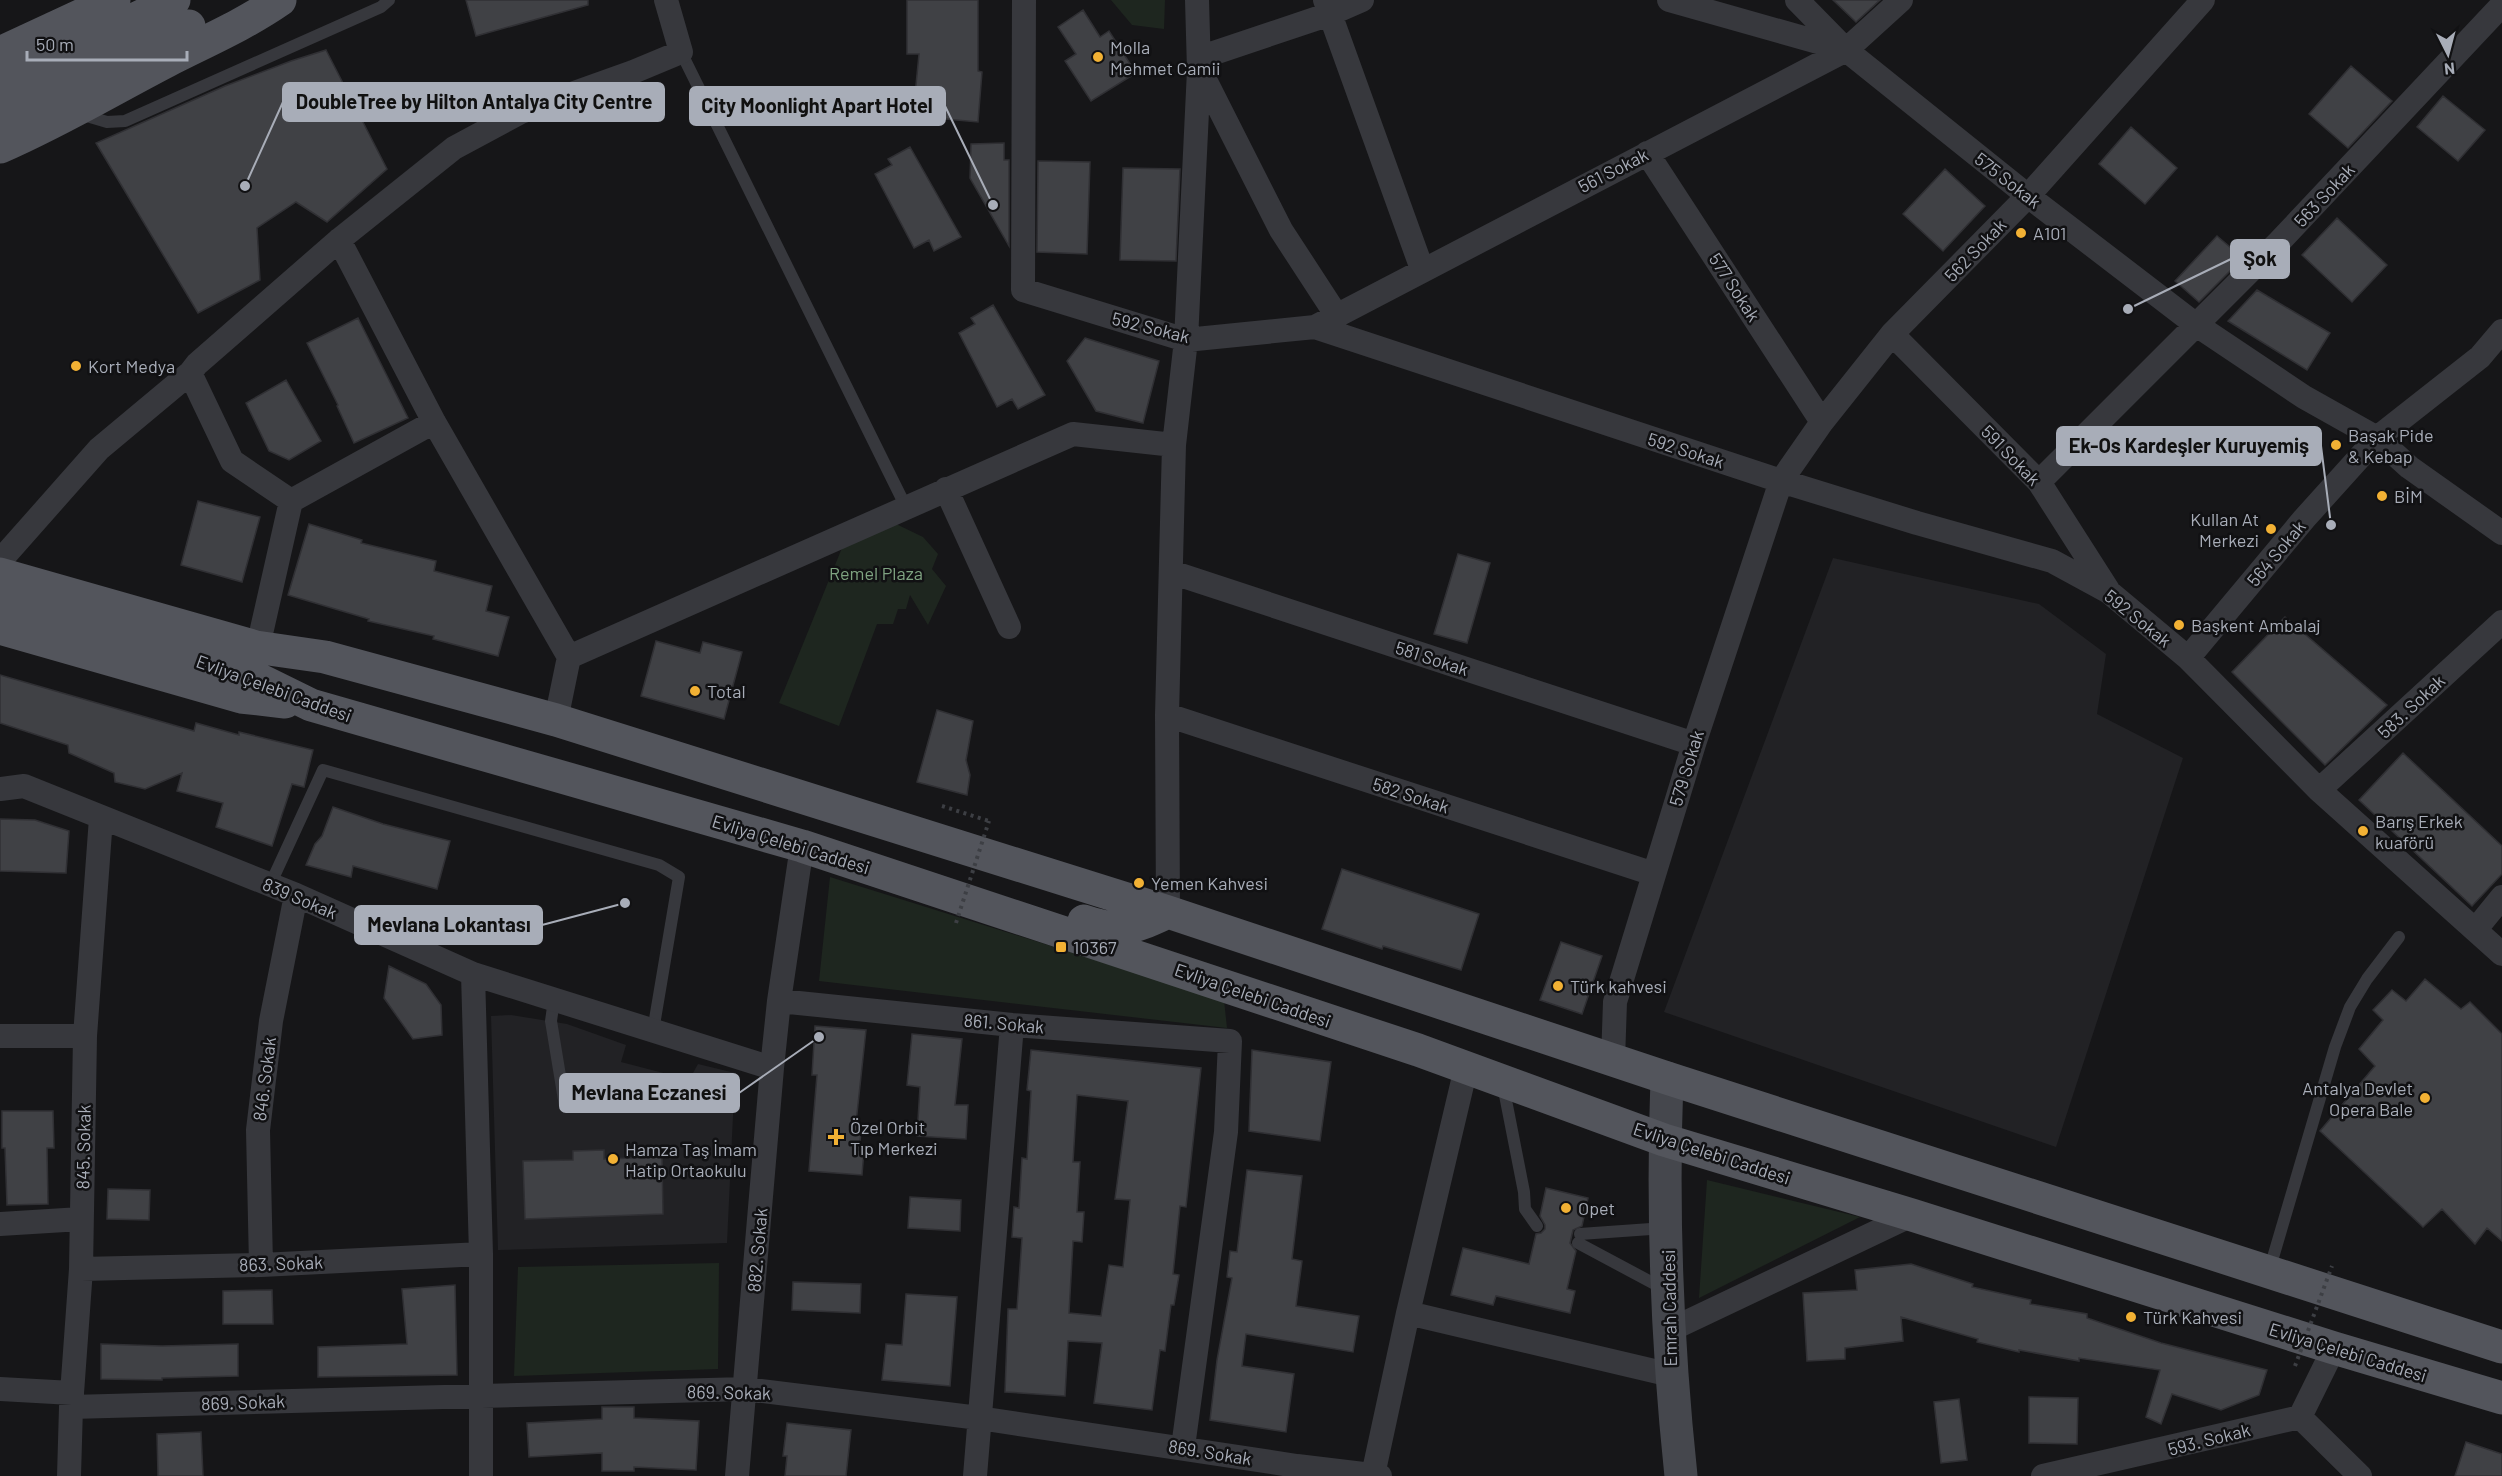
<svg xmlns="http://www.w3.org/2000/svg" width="2502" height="1476" viewBox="0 0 2502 1476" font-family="Barlow,sans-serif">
<rect width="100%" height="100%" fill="#161618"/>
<!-- built -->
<path fill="#222225" d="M1833,558L2039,604L2106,654L2097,714L2183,758L2056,1147L1664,1012Z
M511,1015L567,1024L626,1045L621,1062L671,1075L693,1073L698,1064L735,1073L727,1243L498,1250L491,1016Z"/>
<!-- green -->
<path fill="#1e261f" d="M1111,0H1165L1164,29L1132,25Z
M894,523L923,537L938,554L932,569L946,586L928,625L910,595L906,609H898L893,624H877L839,726L779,703L844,543Z
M830,877L1224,1000L1227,1028L819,981Z
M1707,1180L1860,1217L1699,1298Z
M719,1263L718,1369L514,1376L518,1267Z"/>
<!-- building -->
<path fill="#404145" stroke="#303034" stroke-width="1.5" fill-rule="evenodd" d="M466,0H588V5L476,36Z
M907,0H978V71L982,72L978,122L913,116L919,54H907Z
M1833,0H1880L1856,22Z
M1083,10L1100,37L1109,31L1136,73L1091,101L1065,61L1076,54L1058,27Z
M326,50L387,169L327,222L296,202L257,228L260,280L198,313L96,143L225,86L291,61Z
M2351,66L2392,101L2348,148L2309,114Z
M2443,96L2485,130L2458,161L2417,127Z
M2131,127L2177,168L2145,204L2099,164Z
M1004,143V160H1009V246L970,178L971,144Z
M910,147L961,237L934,251L929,240L914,248L875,174L892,165L888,159Z
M1038,161L1090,162L1087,254L1037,252Z
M1123,168L1180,169L1176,261L1120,260Z
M1945,169L1985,206L1943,251L1903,214Z
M2337,218L2387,265L2352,302L2302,255Z
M2217,236L2243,258L2199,302L2175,281Z
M2257,290L2330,333L2307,370L2228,321Z
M993,305L1045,395L1018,409L1012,399L997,407L959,333L975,324L971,318Z
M358,318L408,418L354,443L337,406L338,405L307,343Z
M1085,338L1159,361L1143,423L1096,411L1067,361Z
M286,380L321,441L289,460L269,451L246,403Z
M198,501L260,517L242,582L181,565Z
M309,524L362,540L361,543L436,561L434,571L492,586L486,611L509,617L498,656L433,639L434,636L368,621L369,619L288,595Z
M1458,554L1490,563L1467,643L1434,634Z
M2285,617L2387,705L2325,765L2232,672Z
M656,641L700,653L703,642L742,652L724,719L641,696Z
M0,675L194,731L196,723L239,735V732L313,750L304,787L292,784L272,846L216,827L223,803L177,791L182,773L145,789L115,782L114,773L69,753L68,745L0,723Z
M937,710L973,721L966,760L970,775L967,795L917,782Z
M2403,753L2502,846V874L2472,906L2359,800Z
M333,807L383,824L450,841L437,889L353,866L351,877L306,865L315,844L322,836Z
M0,819L35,820L69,831L66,873L0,871Z
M1342,869L1479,914L1461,970L1383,946L1382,949L1322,929Z
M1561,942L1602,956L1582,1014L1540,1000Z
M389,966L426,984L441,1005L442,1035L413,1039L384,998Z
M2425,979L2461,1009L2470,1002L2502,1034V1241L2487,1228L2475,1244L2442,1209L2423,1227L2320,1131L2375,1066L2359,1049L2383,1020L2373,1010L2392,990L2406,1001Z
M815,1026L866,1030L856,1123L862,1124L859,1150H864L862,1175L809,1171L817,1075H812Z
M912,1034L962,1039L955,1105H968L966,1139L917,1136L920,1087L907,1085Z
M1031,1050L1201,1068L1186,1207L1180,1206L1173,1274L1179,1275L1174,1305H1171L1165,1351L1160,1350L1152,1410L1094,1403L1102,1343L1068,1341L1065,1396L1005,1392L1008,1309H1017L1022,1238L1012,1237L1014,1207L1019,1208L1022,1158L1027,1159L1031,1091L1027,1090ZM1077,1095L1128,1101L1115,1199L1130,1200L1123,1267L1109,1265L1101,1316L1069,1313L1073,1241L1082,1242L1084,1212H1077L1080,1162H1073Z
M1252,1050L1331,1062L1320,1141L1249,1131Z
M2,1111H53L54,1148H47L48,1204L7,1205L5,1148H2Z
M604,1150V1159L662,1157L663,1214L525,1219L523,1161L573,1160V1151Z
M1247,1170L1302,1176L1292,1259L1302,1261L1296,1306L1359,1316L1353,1352L1246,1334L1242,1366L1294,1374L1286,1432L1210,1420L1217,1360L1232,1278L1227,1277L1230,1251L1237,1252Z
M1546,1188L1588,1198L1582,1226L1573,1230L1570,1243L1576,1251L1567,1289L1575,1291L1570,1313L1496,1296L1493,1305L1451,1295L1463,1248L1529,1264L1536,1234L1541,1233L1545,1229V1225L1540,1216Z
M108,1189L150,1190L149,1220L107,1219Z
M910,1197L961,1200L960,1231L908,1228Z
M1911,1264L1973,1284L1972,1287L2031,1300L2030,1304L2087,1314V1318L2161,1343L2267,1370L2259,1395L2221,1410L2172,1394L2161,1424L2146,1417L2160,1370L2079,1358V1361L2019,1350V1352L1977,1342L1978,1339L1901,1317L1903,1341L1845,1348V1359L1807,1361L1803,1293L1857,1290L1855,1270Z
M793,1282L861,1284L860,1313L792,1310Z
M455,1285L457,1375L318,1377V1347L407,1344L402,1289Z
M272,1290L273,1324H223V1291Z
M906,1294L957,1297L950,1386L882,1380L886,1344L902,1345Z
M101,1344L162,1346L238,1344V1376L162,1378V1380L101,1379Z
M2029,1397L2078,1398L2077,1444L2029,1443Z
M1959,1399L1967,1460L1941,1463L1934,1402Z
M602,1407H634V1418L699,1421L696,1470L634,1467V1471H602V1453L529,1457L527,1423L602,1419Z
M787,1423L851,1430L846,1476H785L787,1456H783Z
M201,1432L203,1476H158L157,1434Z
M2466,1442L2502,1454V1476H2455Z"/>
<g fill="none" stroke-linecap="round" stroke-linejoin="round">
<!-- path -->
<path stroke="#3d3f44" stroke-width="4" stroke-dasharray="3 4.5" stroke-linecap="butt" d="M942,806L989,821"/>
<!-- lane -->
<path stroke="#37383d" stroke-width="12" d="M681,52L906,507
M80,114L107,122L125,121L381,7L389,0
M270,885L323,770L659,865L679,877L653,1031
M554,1000L551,1021L565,1106
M1503,1085L1524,1192L1525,1209L1537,1226
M1580,1234L1665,1228
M1578,1243L1664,1289
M2269,1271L2335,1047L2350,1007L2367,979L2399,937"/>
<!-- street -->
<path stroke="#37383d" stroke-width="24" d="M1024,0L1023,290L1186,340L1315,327L1781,481L1917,523L2052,561L2109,592L2188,658L2319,790L2502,954
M1325,0L1422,269
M1669,0L1846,50L2028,196L2195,324L2304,397L2377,438L2409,467L2502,533
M1797,0L1844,48
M1199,58L1330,14L1362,0
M1201,72L1281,230L1337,316
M1647,153L1822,422
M339,240L434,422L569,657L556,720
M1315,327L1846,50L1901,0
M1892,334L2039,482L2108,590
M190,373L232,461L291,501L434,422
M2039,482L2279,242L2502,5
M946,489L1009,627
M7,553L99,449L190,373L197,364L339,240L454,148L521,112L633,72L681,52L666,0
M1171,572L1694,744
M262,629L291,501
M569,657L1073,434L1174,445
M2188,658L2304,519L2377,438L2480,357L2502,331
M1167,715L1654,874
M0,789L24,786L296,895L473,974L772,1068
M2319,790L2502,622
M1168,912L1167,715L1174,445L1186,340L1199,70L1197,0
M2476,929L2502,897
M473,974L481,1254V1476
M779,1001L1012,1025L1230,1041L1226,1132L1183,1447
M0,1036H85
M1613,1060L1615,1002L1694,744L1781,481L1822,422L1892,334L2028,196L2203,0
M0,1224L81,1219
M261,1265L258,1130L271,1021L296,895
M81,1269L261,1265L481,1254
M1408,1313L1671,1375
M1670,1330L1912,1215
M0,1389L72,1393
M71,1407L746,1389L979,1418L1297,1466L1380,1476
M2300,1417L2360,1476
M1373,1475L1408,1313L1466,1068
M69,1476L71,1407L81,1269L85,1036L101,818
M737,1476L772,1068L779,1001L802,846
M975,1476L1012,1025
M2043,1476L2300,1417L2334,1348"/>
<!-- secondary -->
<path stroke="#45474d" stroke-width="33" d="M1667,1078C1662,1210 1667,1344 1681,1476"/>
<!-- primary -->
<path stroke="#53555c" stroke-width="33" d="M0,53L114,0
M0,85L174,0
M0,113L189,26
M0,147C58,122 111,90 167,61C206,41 244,25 280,0
M0,574L256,647L325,657L556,720L1168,912L1667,1078L2502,1347
M0,604L248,674L311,705L802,846L1418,1050L1664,1140L1912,1215L2334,1348L2502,1398
M0,628L241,697L285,702
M1084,921C1122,934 1133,928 1168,912"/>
<!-- path-bridge -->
<path stroke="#3d3f44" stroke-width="4" stroke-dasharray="3 4.5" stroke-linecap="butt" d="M956,923L989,821
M2295,1366L2332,1266"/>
</g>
<!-- markers -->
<g fill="#f2b134" stroke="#111113" stroke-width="2">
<circle cx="1098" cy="57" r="6"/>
<circle cx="2021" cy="233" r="6"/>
<circle cx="76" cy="366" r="6"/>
<circle cx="2336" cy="445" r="6"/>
<circle cx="2382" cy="496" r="6"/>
<circle cx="2271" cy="529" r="6"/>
<circle cx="2179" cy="625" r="6"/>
<circle cx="695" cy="691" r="6"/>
<circle cx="2363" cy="831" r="6"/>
<circle cx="1139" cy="883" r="6"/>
<rect x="1055" y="941" width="12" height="12" rx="3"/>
<circle cx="1558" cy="986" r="6"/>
<circle cx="2425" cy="1098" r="6"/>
<path d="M833 1128h6v6h6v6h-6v6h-6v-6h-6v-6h6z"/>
<circle cx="613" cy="1159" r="6"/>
<circle cx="1566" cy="1208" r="6"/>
<circle cx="2131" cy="1317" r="6"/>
</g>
<g text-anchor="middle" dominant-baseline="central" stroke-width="5" stroke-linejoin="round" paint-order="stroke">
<!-- poi labels -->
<g font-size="18" fill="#a8adb8" stroke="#111113" text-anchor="start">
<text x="1110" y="47">Molla<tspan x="1110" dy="21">Mehmet Camii</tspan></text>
<text x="2033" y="233">A101</text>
<text x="88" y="366">Kort Medya</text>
<text x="2348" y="435">Başak Pide<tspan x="2348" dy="21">&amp; Kebap</tspan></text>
<text x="2394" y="496">BİM</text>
<text x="2259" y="519" text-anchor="end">Kullan At<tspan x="2259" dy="21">Merkezi</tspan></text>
<text x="2191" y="625">Başkent Ambalaj</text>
<text x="707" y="691">Total</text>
<text x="2375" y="821">Barış Erkek<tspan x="2375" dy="21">kuaförü</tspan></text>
<text x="1151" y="883">Yemen Kahvesi</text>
<text x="1073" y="947">10367</text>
<text x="1570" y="986">Türk kahvesi</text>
<text x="2413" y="1088" text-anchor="end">Antalya Devlet<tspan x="2413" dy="21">Opera Bale</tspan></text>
<text x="850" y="1127">Özel Orbit<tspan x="850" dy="21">Tıp Merkezi</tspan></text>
<text x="625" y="1149">Hamza Taş İmam<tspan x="625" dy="21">Hatip Ortaokulu</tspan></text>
<text x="1578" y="1208">Opet</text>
<text x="2143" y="1317">Türk Kahvesi</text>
</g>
<!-- street labels -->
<g font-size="18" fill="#a8adb8" stroke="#111113">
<text transform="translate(1613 170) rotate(-27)">561 Sokak</text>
<text transform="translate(2008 180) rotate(38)">575 Sokak</text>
<text transform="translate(2324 195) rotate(-47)">563 Sokak</text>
<text transform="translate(1975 250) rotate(-46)">562 Sokak</text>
<text transform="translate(1735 287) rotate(57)">577 Sokak</text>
<text transform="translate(1151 327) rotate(14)">592 Sokak</text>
<text transform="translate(1686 450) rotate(18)">592 Sokak</text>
<text transform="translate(2011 455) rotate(46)">591 Sokak</text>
<text transform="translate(2276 553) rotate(-50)">564 Sokak</text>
<text transform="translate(2138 618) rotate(39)">592 Sokak</text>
<text transform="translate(1432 658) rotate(18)">581 Sokak</text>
<text transform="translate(274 688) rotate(20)">Evliya Çelebi Caddesi</text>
<text transform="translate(2411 706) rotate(-43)">583. Sokak</text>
<text transform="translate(1686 768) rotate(-73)">579 Sokak</text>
<text transform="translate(1411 795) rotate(18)">582 Sokak</text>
<text transform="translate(791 844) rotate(17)">Evliya Çelebi Caddesi</text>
<text transform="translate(300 898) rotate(23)">839 Sokak</text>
<text transform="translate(1253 995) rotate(19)">Evliya Çelebi Caddesi</text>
<text transform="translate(1004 1023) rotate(5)">861. Sokak</text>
<text transform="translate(264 1079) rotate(-83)">846. Sokak</text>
<text transform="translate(83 1147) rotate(-89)">845. Sokak</text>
<text transform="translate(1712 1153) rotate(18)">Evliya Çelebi Caddesi</text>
<text transform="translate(757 1250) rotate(-85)">882. Sokak</text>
<text transform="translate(281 1263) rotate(-2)">863. Sokak</text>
<text transform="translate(1669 1308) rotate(-91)">Emrah Caddesi</text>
<text transform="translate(2348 1352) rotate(17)">Evliya Çelebi Caddesi</text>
<text transform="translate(729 1392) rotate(1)">869. Sokak</text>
<text transform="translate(243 1402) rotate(-2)">869. Sokak</text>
<text transform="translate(2209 1439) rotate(-14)">593. Sokak</text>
<text transform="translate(1210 1452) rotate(9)">869. Sokak</text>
</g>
<!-- park labels -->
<g font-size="18" fill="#7fa381" stroke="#111113">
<text x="876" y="573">Remel Plaza</text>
</g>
</g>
<!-- callouts -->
<path fill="none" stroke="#a8adb8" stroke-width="2" d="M245 186L283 102M993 205L945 106M2128 309L2231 259M2331 525L2321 446M625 903L542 925M819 1037L739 1093"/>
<g fill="#a8adb8" stroke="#111113" stroke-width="2">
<circle cx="245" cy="186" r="6"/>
<circle cx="993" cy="205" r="6"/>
<circle cx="2128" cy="309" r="6"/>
<circle cx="2331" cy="525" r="6"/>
<circle cx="625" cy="903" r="6"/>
<circle cx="819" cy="1037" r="6"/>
</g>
<g fill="#a8adb8" stroke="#a8adb8" stroke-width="2">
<rect x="283" y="83" width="381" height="38" rx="6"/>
<rect x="690" y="87" width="255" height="38" rx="6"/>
<rect x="2231" y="240" width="58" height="38" rx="6"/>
<rect x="2057" y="427" width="264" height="38" rx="6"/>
<rect x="355" y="906" width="187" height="38" rx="6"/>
<rect x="560" y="1074" width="179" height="38" rx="6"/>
</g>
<g font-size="20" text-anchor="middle" font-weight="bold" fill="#111">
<text x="474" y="109">DoubleTree by Hilton Antalya City Centre</text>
<text x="817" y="113">City Moonlight Apart Hotel</text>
<text x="2260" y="266">Şok</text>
<text x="2189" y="453">Ek-Os Kardeşler Kuruyemiş</text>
<text x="449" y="932">Mevlana Lokantası</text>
<text x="649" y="1100">Mevlana Eczanesi</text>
</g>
<!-- north arrow -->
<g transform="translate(2448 54) rotate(174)" stroke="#111113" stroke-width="4.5" paint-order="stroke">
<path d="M0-4.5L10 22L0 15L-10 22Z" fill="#a8adb8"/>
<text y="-9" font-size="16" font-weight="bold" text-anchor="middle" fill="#a8adb8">N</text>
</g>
<!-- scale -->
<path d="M27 51v9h160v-9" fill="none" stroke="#a8adb8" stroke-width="3"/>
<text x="36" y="51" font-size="18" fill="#a8adb8" stroke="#111113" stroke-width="4.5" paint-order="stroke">50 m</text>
</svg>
